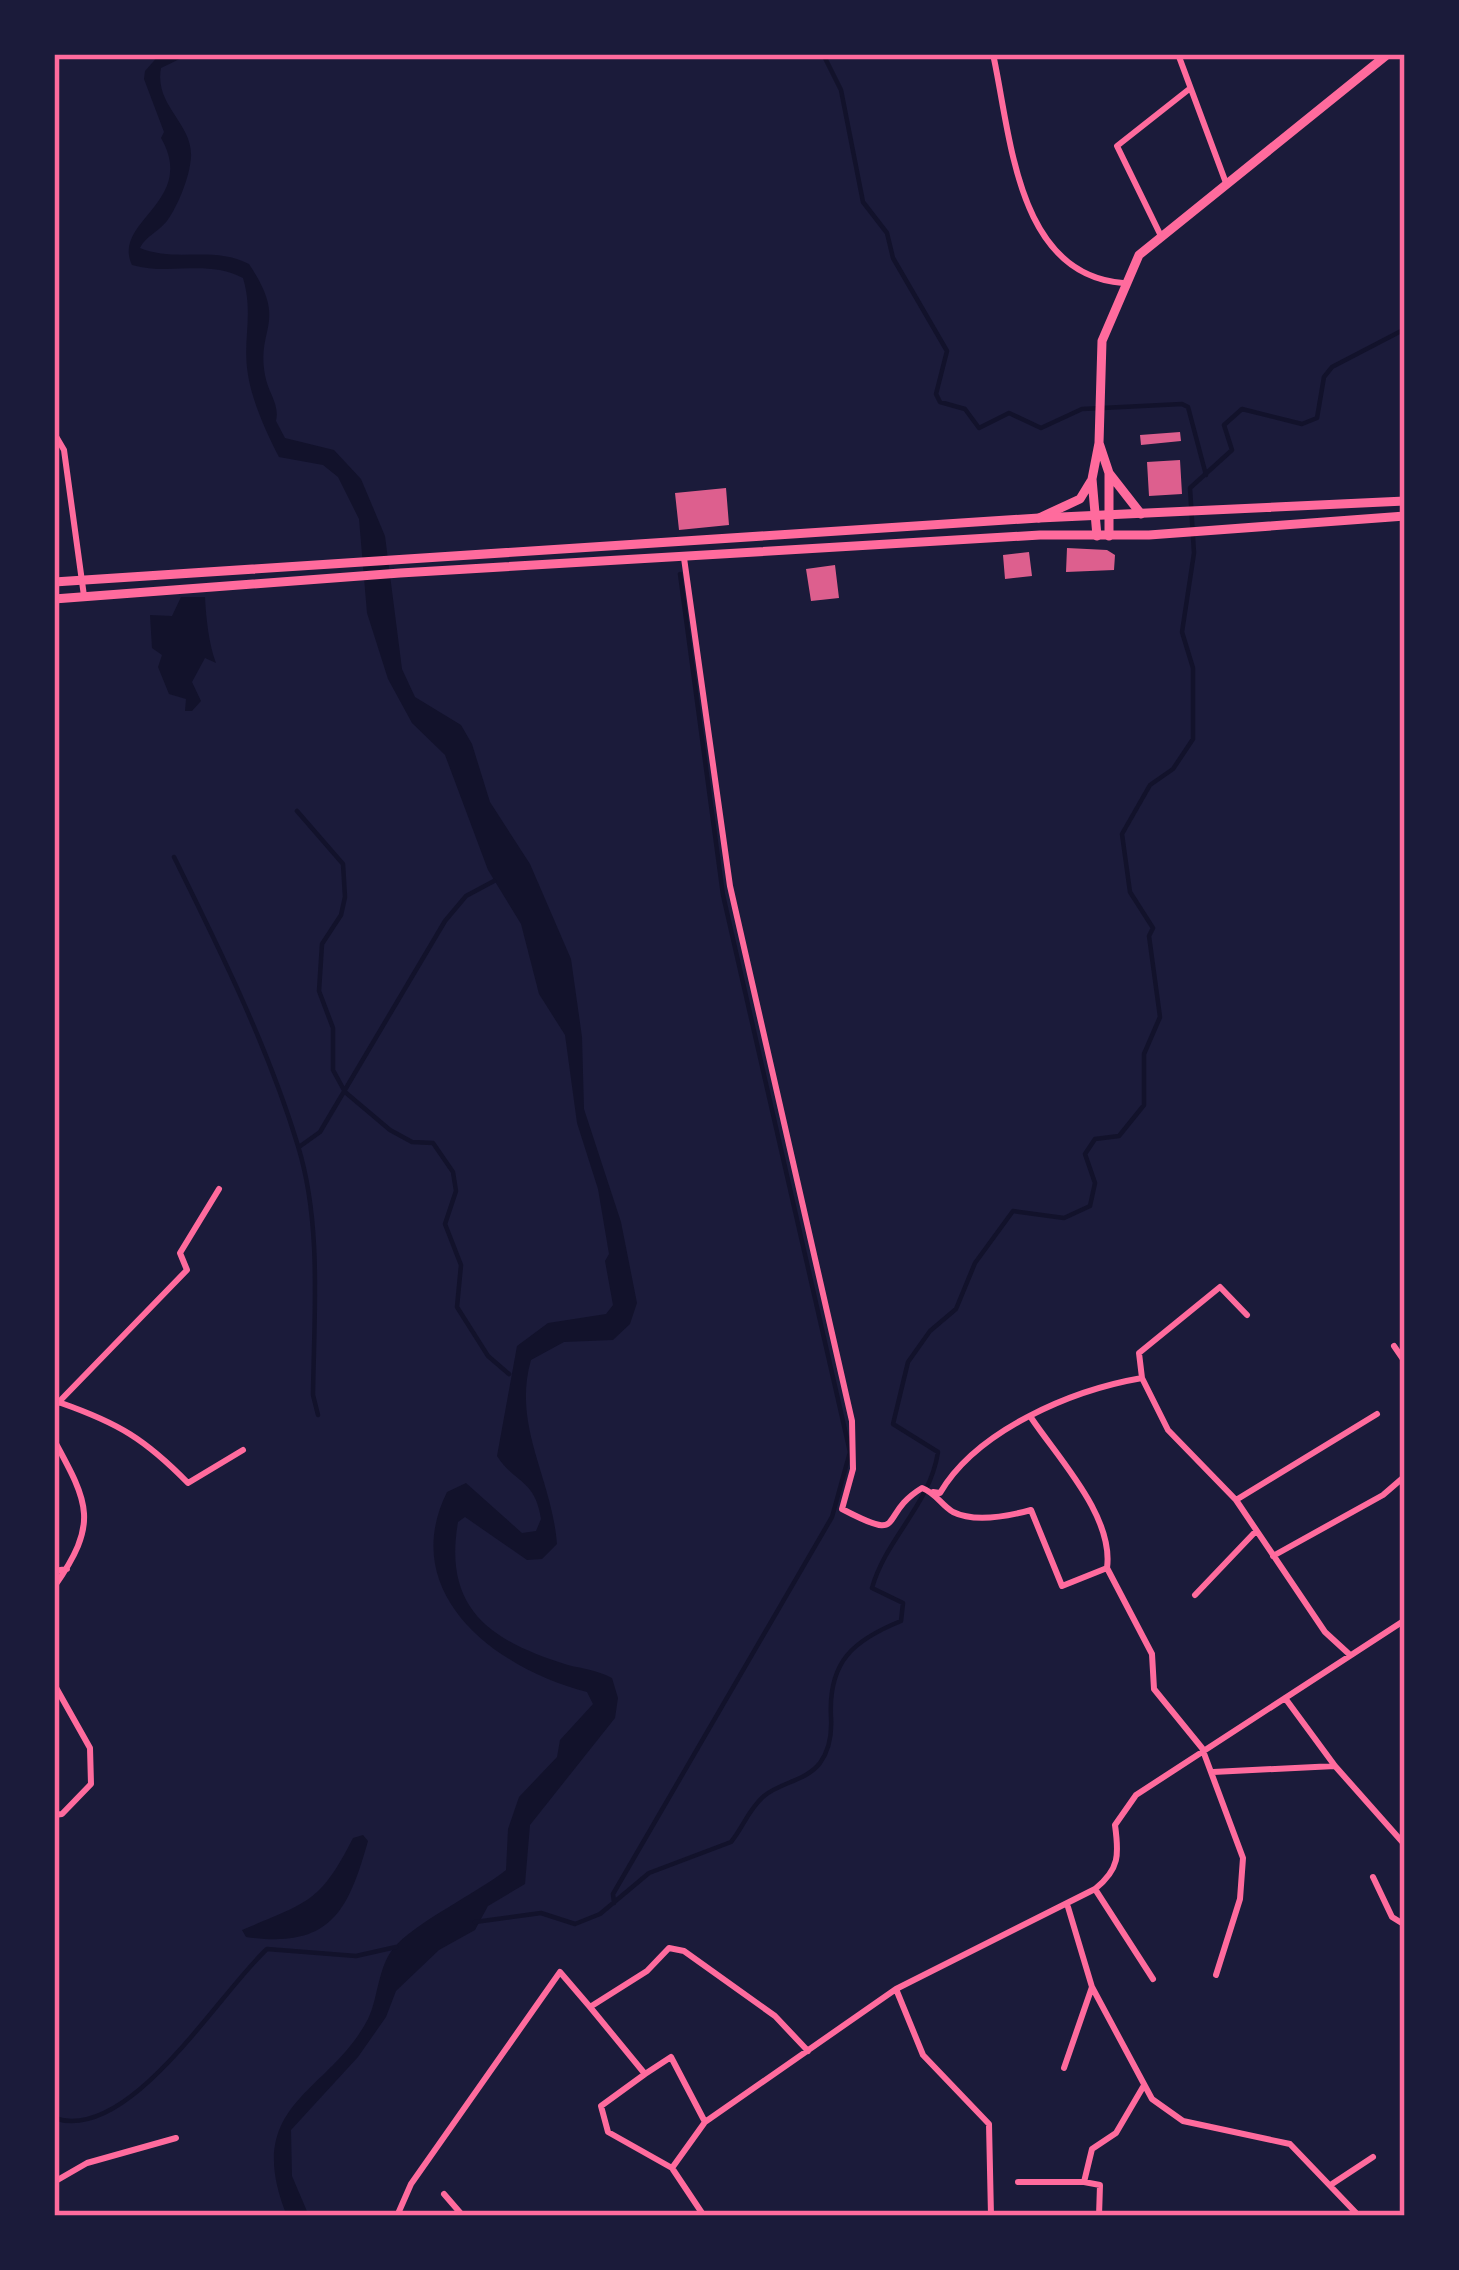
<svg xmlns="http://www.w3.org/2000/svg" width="1459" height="2270" viewBox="0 0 1459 2270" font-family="Poppins,sans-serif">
<rect width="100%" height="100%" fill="#1b1b3a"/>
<!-- water -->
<path fill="#12122b" d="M160,54H190L161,68C154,106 193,123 191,157C190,176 178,206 167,221C158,232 146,236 140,248C177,263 212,245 249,264C289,324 256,326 265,375C268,393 280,404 276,421L285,438L334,450L361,479L385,536L402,669L415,697L461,725L472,744L490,802L530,864L571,959L582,1037L584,1109L621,1222L637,1303L630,1324L613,1340L564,1342L531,1360C512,1426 552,1478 557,1544L542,1559L527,1560L465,1517L458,1522C443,1609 490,1641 568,1665C584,1669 597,1670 612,1678L618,1698L615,1718L530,1825L525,1884L488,1906L475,1930L439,1950L396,1991L386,2017L358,2057L291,2130L292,2176L309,2216H287C241,2103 328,2095 368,2019C378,1999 378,1967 393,1949C412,1924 479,1892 506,1870L508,1829L519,1797L557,1757L560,1740L593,1704L587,1692C499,1670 396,1595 447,1492L466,1483L522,1533L536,1531L541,1519C535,1479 515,1484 497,1456L517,1346L548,1323L606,1314L613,1305L605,1261L609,1254L598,1189L577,1123L565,1035L539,994L521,924L488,870L445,755L412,723L388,679L367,613L359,519L338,477L323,465L279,457C267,434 252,401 248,375C242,339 254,315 243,278C206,259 171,276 132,265C111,221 198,202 161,138L164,132L144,79L145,71Z
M181,597H205C206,618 209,645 216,663L205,658L192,682L201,701L192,711H185L186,699L169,694L158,667L162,655L152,648L150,615L172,616Z
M363,1835L368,1841C348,1912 330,1949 246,1937L242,1930C308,1902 320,1903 353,1838Z"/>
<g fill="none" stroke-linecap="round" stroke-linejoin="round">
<!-- stream -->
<path stroke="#12122b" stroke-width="4.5" d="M823,54L841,90L863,202L887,233L893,258L947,351L936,394L940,402L965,409L979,428L1009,413L1041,428L1082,409L1182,404L1188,407L1206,475
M297,811L343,864L345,897L341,915L322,944L319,991L333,1028V1070L345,1092L390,1130L412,1142L433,1143L453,1172L456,1191L445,1224L461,1265L457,1307L488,1356L509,1374
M174,857C220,950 268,1047 298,1146C322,1224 314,1314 313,1395L318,1415
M299,1147L320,1132L445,921L466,896L494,881
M614,1903L613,1894L832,1517L850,1452L723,895L680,574
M475,1922L541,1913L575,1924L600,1914L649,1873L731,1842C744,1826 748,1810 764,1796C781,1782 806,1781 820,1763C830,1749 832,1733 831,1717C828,1661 854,1640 901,1621L903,1603L872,1588C886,1538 930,1505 938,1452L893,1424L908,1362L930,1331L956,1309L975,1263L1013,1211L1064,1218L1090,1206L1095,1183L1085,1154L1095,1139L1119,1136L1144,1105V1054L1160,1017L1149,936L1153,928L1130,892L1122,834L1150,785L1173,769L1193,739V668L1182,632L1194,553L1190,488L1232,450L1224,425L1242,409L1302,424L1317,418L1324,377L1332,367L1405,329
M54,2118C129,2144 218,1994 267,1949L356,1956L396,1947"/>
</g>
<!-- building -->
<path fill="#dd5f8e" d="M1180,432L1181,441L1141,445L1140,435Z
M1180,460L1182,494L1149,496L1147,462Z
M726,488L729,525L679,530L675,493Z
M1067,548L1107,550L1115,555L1114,570L1066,572Z
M1029,552L1032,576L1005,579L1003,555Z
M835,565L839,598L811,601L806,569Z"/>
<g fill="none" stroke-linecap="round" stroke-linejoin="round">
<!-- minor -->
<path stroke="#ff6b9d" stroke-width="6" d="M993,54C1011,135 1016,275 1123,283
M1178,54L1226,183
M1160,234L1117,146L1188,90
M54,433L64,450L84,596
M684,558L730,886L852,1421L853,1469L842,1509C909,1544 876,1516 922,1488C936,1493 941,1505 953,1512C975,1523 1009,1516 1031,1510L1062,1586L1107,1568
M54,636V666
M1247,1315L1220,1287L1139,1353L1142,1378L1168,1430L1236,1500L1325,1632L1349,1654
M1394,1346L1405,1362
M61,1403C118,1423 145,1439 188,1483L243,1450
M54,1407L187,1270L180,1253L219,1189
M1032,1419C1059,1459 1114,1517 1107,1568L1152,1654L1154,1689L1202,1748L1243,1858L1240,1899L1216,1975
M54,1440C89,1504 99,1523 54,1587
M933,1492L940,1493C977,1430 1072,1390 1142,1378
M1236,1500L1377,1414
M1273,1556L1383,1495L1405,1476
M54,1571L67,1569
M1195,1595L1256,1531
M54,1684L90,1748L91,1784L62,1814L54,1815
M1285,1698L1335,1766L1405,1845
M1213,1772L1335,1766
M1373,1877L1392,1917L1405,1925
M1095,1889L1153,1979
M1068,1907L1092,1987L1152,2099L1183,2121L1290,2144L1359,2216
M896,1989L923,2055L989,2124L991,2216
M1064,2068L1092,1987
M645,2074L671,2057L705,2122
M672,2168L608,2132L601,2106L645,2074L590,2007L647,1971L669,1948L684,1951L775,2016L808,2051
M54,2182L87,2163L176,2138
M1018,2182H1084L1092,2149L1116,2133L1143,2087
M1084,2182L1100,2185L1099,2216
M1332,2184L1373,2157
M444,2194L463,2216
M397,2216L411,2184L560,1972L590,2007
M704,2216L672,2168L705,2122L896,1989L1095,1889C1120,1869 1119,1854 1115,1825L1136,1795L1405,1620"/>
<!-- primary -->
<path stroke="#ff6b9d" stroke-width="9" d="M1099,443L1109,473V536
M1109,473L1141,514
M1039,518L1080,499L1091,481
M1097,536L1092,479L1099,443L1102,341L1139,255L1388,54"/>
<!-- trunk -->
<path stroke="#ff6b9d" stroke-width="9" d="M54,582L1039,518L1405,501
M54,599L400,573L1040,535H1149L1405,516"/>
</g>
<!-- border -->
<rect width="1459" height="2270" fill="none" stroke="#1b1b3a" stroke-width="114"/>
<rect x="57" y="57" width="1345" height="2156" fill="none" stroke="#ff6b9d" stroke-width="4.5"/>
</svg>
